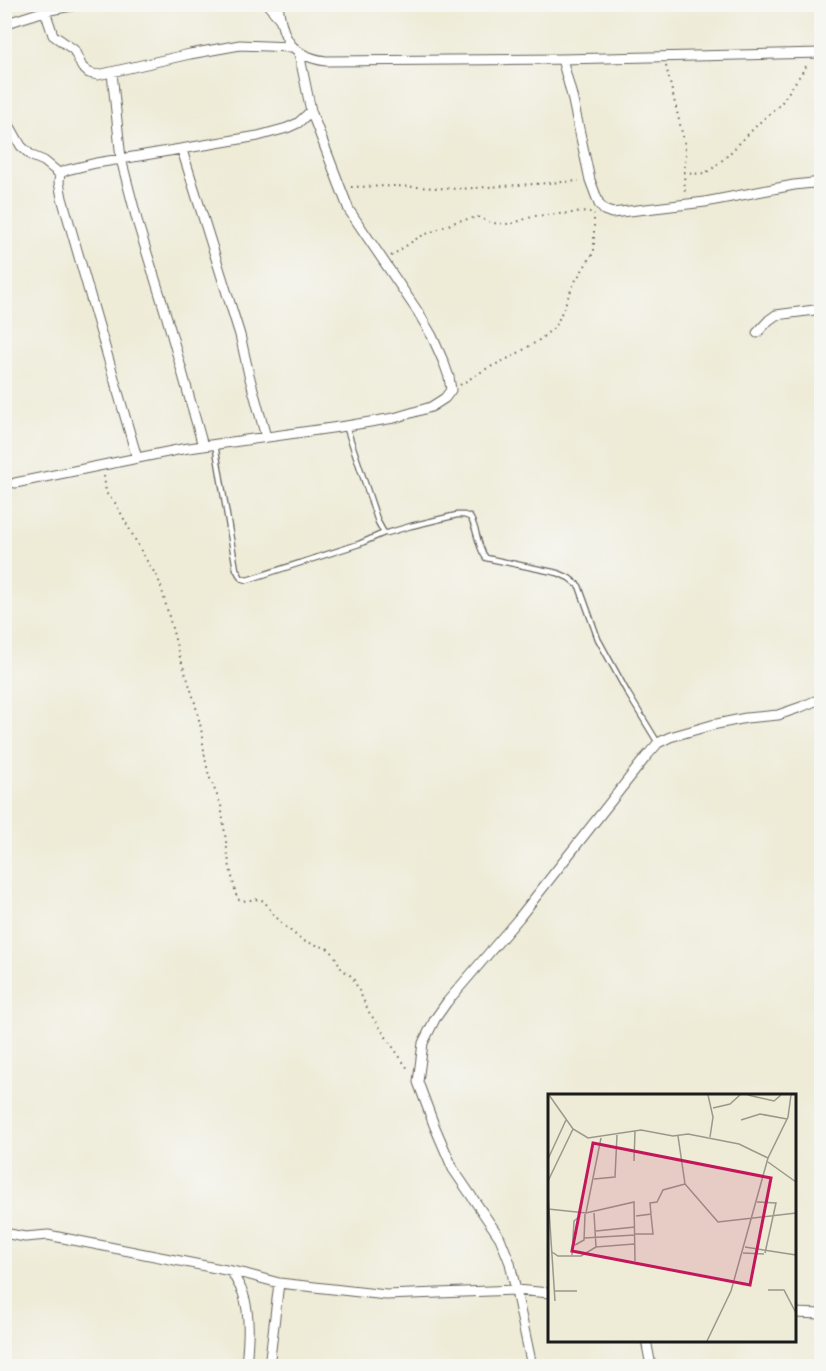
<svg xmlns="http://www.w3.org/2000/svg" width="826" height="1371" viewBox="0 0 826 1371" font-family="'Shantell Sans',sans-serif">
<rect width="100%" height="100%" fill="#f6f6f2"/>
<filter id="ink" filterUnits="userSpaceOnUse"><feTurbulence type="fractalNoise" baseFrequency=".0167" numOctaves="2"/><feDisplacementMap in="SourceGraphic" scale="12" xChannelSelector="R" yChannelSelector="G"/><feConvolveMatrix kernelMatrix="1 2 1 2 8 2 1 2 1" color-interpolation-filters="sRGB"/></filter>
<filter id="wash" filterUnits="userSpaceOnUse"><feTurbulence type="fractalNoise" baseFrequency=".008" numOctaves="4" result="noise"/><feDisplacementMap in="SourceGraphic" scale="24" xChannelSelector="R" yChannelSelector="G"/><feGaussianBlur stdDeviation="1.35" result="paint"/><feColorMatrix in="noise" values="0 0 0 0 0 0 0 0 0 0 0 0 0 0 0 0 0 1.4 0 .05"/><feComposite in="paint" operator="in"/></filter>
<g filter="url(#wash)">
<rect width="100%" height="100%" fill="#eeebd7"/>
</g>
<g filter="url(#ink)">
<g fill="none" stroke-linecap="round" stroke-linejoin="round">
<!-- service casing -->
<g stroke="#66645d" stroke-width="7">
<path id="service" d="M346,426L378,522L384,533H387L411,526L457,515H464L470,517C478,530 477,547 486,558L558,573L569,578L579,586L598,639L627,692L658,743
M215,444L236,569L241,578L247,580L359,544L384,533"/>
</g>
<!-- minor casing -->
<g stroke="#66645d" stroke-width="11">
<path id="minor" d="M267,4L280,19
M278,4C282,38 290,56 326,61L562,59L822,53
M45,11L53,35L74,50L82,67L89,73L98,75L190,54L240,45L291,47
M4,24L45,11L82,4
M562,59L572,96L590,180L599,204L604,210L612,213L705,202L794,185L822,182
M112,73L121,159L138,224L167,318L203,446
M4,116L21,146L32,156L44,161L60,174
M182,150L240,335L249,375L266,437
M757,333L769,320L776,315L822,309
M137,458L62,198L59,182L60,173L67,170L96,163L121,159L258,136L287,128L298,123L311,111
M15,483L182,449L346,426L394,418L431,407L445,398L451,390L449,377L444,363L432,336L418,312L349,210L311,111L299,53
M4,1233L25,1237L48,1235L246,1274L279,1283L386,1295L516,1290L550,1293
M232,1271C235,1279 240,1286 243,1293C251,1316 248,1343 246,1366
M794,1313L822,1314
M646,1340L651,1366
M269,1366L279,1283
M532,1366L510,1263L500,1238L453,1169L434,1125L418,1082L423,1043L435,1019L447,1002L519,918L645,758L658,743L670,737L712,725L746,718L778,715L801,707L822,698"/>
</g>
<!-- path -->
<path stroke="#66645d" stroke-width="2" stroke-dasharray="1.5 4.5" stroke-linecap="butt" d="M666,66L684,141L686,155L684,172L685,193
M684,172L692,174L705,173L712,169L727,156L761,121L780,105L807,65
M351,187L396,186L458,189L579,181
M391,256L419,237L458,221L478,217L492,223L510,224L535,216L570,213L592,212
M460,385L484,370L513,356L538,341L556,326L574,283L594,252V214
M104,476L106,493L116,504L145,558L158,578L162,590L178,651L194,699L201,728L205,758L209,776L221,805L229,863L237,899L242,901L259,899L264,901L274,915L287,928L303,941L327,948L334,954L342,970L349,974L354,980L369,1012L408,1069
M822,943C813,953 816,965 822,976"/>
<!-- service -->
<use href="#service" stroke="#fff" stroke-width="4.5"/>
<!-- minor -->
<use href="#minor" stroke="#fff" stroke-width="9"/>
</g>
</g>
<!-- overview -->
<g transform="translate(548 1094)">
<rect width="248" height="248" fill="#eeebd7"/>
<path fill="none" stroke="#9a988c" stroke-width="1.5" d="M1,1L25,35L40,44L93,36L125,42L140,40L191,50L220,64M160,1L165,23L162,43M200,1L226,7L233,1M165,14L182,10L192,1M193,26L212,20L239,25M130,42L137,90L170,128L248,119M0,65L18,26M86,67L87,37M220,68L248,88M46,85L67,83L69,41M0,87L25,35M0,100L7,207M209,108L228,109L217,159M0,115L38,119L53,44M38,119L86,108L87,167M46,119L48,153L86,150M88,122L103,120L102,109L109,108L115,96L137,90M48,137L87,133M87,140H105L103,121M36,144L87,141M27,151L36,146L37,120M197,153L248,161M4,158L10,162H33L48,153M195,159L216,160M24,161L26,127L32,122M220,196H236L248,219M7,197H29M159,247L183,197L220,64L240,23L243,1"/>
<path fill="#c2185b" fill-opacity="0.15" stroke="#c2185b" stroke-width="3" d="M45,49L223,84L202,191L24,157Z"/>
<rect width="248" height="248" fill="none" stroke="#1c1c1c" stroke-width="3"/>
</g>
<!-- margin -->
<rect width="826" height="1371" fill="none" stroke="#f6f6f2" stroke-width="24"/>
</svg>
